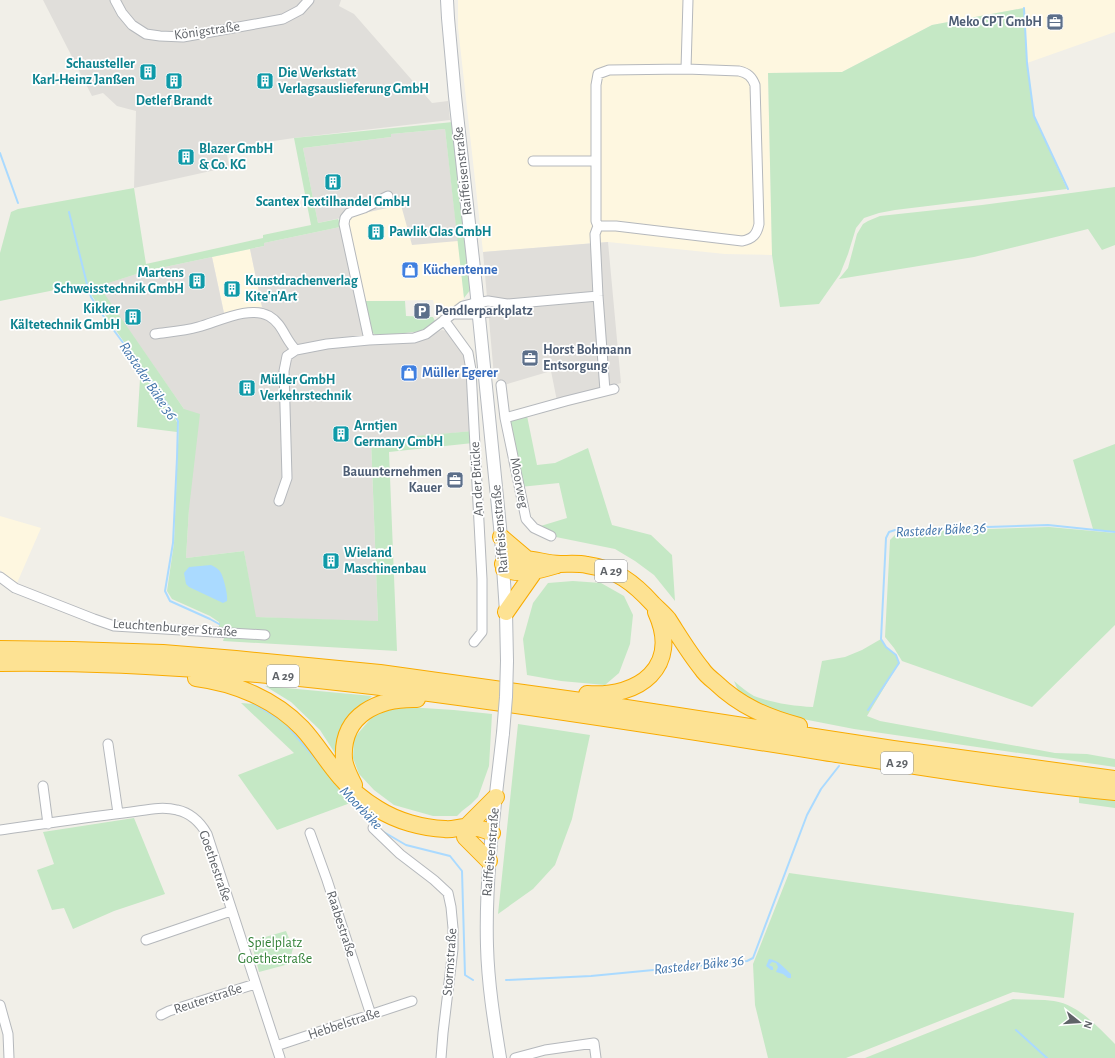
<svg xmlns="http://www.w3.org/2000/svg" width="1115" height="1058" viewBox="0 0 1115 1058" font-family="'Alegreya Sans',sans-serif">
<rect width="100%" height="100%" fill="#f1efe8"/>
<!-- commercial -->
<path fill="#fef7e0" d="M458,0H1115V32L1027,63L1023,8L932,25L842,72L768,73L772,255L725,254L608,242L483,252L458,27Z
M401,205L458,241L464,298L461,302L442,315L435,308L433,300L364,301L347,224L350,216Z
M250,249L262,307L245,309L224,313L212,257Z
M0,516L41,528L17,583L0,570Z"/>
<!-- industrial -->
<path fill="#e0deda" d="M43,0H341L339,6L354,14L432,103L448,101L450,120L294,138L226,148L229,167L134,188L136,111L117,106L103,93L92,96Z
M445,129L458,241L412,245L401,205L318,223L303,148L391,137V134Z
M340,227L366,344L426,338L442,330L450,332L465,355L473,431L371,441L378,622L255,617L244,551L186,558L189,509L184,409L98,286L146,271L212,257L224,313L245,309L262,307L250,249L264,246V243Z
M608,242L621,383L557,401L551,371L504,385L494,376L483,252Z"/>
<!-- green -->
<path fill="#c5e8c5" d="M1024,8L1027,63L1034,116L1067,189L895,210L879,213L864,218L856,228L848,254L840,274L819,304L780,307L772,255L768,73L842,72L932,25Z
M453,122L471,289L464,298L445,129L391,134V137L303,148L318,223L338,219L340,223V227L264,243V246L146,271L99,286L184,409L200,414L189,509L186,558L244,551L256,617L378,621L371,440L473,431V443L389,452L397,651L223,641L227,630L219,629V622L210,616L172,599L167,591L174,543L179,421L92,296L89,288H87L85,284L0,301V253L11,212L18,209L134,188L146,264L263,238V235L311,225L294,138Z
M1115,187V245L1102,250L1088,229L974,257L839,279L848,268L857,234L863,224L868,221L880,216L982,205Z
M364,301H405L406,316L433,317L435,321L423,331L377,336L370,331Z
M139,368L156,390L177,422V432L137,427L140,379L137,369Z
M526,411L537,465L555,463L588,448L612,525L651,535L672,555L675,601L654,575L635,561L615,549L551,536L534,528L567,518L559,483L520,487L505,418Z
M1115,444V532L1093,529L1073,460Z
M1049,527L1115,533V625L1032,707L902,661L894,648L885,637L890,540L898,532Z
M573,581L601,583L624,596L633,615L630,644L619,673L605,685L561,681L527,675L523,639L533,603L548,583Z
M881,639L886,647L896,655L899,663L867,716L880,721L1055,753L1087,754L1115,759V767L854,729L772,713L740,695L734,681C740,686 747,692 754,696C773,703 794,706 813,707L822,661L845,657L862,650Z
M265,686L372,696L359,709L338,758L320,730L291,702Z
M241,703L254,704L284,722L353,802L277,830L238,775L294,753Z
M407,707L454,710L492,714L489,766L478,797L471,804L462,811L457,816H433L394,805L374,790L359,774L353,758L354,738L373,716L388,709Z
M518,724L590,735L572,819L555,865L533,889L498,914Z
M1079,796L1115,800V808L1079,803Z
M134,818L165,894L114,911L73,929L64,908L52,910L37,870L54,864L43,832Z
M789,873L1074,913L1064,998L1013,992L846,1058H768L755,1005L753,964Z
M286,931L293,948L289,964L259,972L251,941Z
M1013,999C1026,1000 1041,999 1054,1001C1079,1005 1098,1027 1115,1044V1058H865Z"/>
<!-- water -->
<path fill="#aadaff" d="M211,565C215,567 219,569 221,573C224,579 228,595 227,601L223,603L189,587L186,584L184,573L189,567Z
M769,959C779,960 784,968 791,974V978H788L783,974L776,972L778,967L776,963L772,962L769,965L773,967V970H771L766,966Z"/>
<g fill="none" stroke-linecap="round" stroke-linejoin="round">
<!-- stream -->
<path stroke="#aadaff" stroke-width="2" d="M1024,8L1027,63L1034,116L1068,189
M0,153L18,203
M69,212L87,284L91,297L104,317L158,390L178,421L177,458L173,543L165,591L170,601L210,619L219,624
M251,702L284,722L320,764
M868,710L899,663L896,655L886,647L881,639L886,538L889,532L895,530L1048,525L1115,532
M348,796L372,824
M382,831L406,845L450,856L462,871L465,975L473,980
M506,980L591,976L747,961L753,958L807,815L821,789L839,766
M1016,1030L1047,1058"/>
<!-- street casing -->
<g stroke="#b5b8bc" stroke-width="11">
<path id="street" d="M115,0L122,13L132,25L146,34L160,36L183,37L283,19L300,10L309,0
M686,69L739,71C748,73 752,77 755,85L759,224C757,234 753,239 742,241L616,226H598L596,221V85L598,74L609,70Z
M686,69L688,0
M533,161H596
M598,226L595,234L598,296L605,391
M454,314H472L489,312L507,304
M444,320L468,353L471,370L482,579V632L474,642
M155,334C169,332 184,331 198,327C218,322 249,305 269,316C283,324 285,340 296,350
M369,340L344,224L345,218L349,213L364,208L388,196
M501,385L505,418L526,519L534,528L551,536
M505,418L566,401L614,389
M279,501L287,478L284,371L287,356L296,350L327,344L369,340L414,338L426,334L463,306L471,304L488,301L507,304L598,296
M0,577L15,588L94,619L114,626L265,635
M108,744L118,813
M43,786L48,824
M373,828L400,854L434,880L448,893L451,907L453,928V949L443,1033L441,1058
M0,830C44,824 87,817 131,812C146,810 162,806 177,810C191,813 200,822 207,834L280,1058
M310,833L327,880L371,1015
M146,940L231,911
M0,1005L8,1034L9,1058
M161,1015L169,1011L255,984
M276,1046L412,1001
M515,1058L545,1050L594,1043L596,1058"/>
</g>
<!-- secondary casing -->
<g stroke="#b6babf" stroke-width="14">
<path id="secondary" d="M447,0L448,18L455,96L476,287L501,537L506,612L507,661
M500,1058C494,1021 488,984 487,946C485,875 495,804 503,733"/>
</g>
<!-- highway casing -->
<g stroke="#f9ab00" stroke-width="18">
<path id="highway" d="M501,537L527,559
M503,564C525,554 538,563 560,564C569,564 578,563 587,565C616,569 634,583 653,604C658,609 664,614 668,619C679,636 689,653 702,669C705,674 710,678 715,682C740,706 766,717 799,726
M504,569C521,576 540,570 557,565
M506,612L534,572
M0,649L73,650L163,653L236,659L380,673L581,701L893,749L1115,779
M0,663C149,661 297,676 444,695C571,712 698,732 824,752C921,767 1018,783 1115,792
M196,678C235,683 274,699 302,728C316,743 327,762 341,778C351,790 365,801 378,809C397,821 422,828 445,829C452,830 459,827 466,827C475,827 484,829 492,833
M587,694C639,698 681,667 656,612
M354,785C350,777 345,768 344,759C341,714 379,698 417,699
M466,827L496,797
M465,837L489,861"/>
</g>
<!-- street -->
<use href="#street" stroke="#fff" stroke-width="9"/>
<!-- secondary -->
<use href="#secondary" stroke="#fff" stroke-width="12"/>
<!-- highway -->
<use href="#highway" stroke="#fde293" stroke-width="16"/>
<!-- secondary-bridge casing -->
<g stroke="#b6babf" stroke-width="14" stroke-linecap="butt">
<path id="secondary-bridge" d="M503,733L506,697L507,661"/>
</g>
<!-- secondary-bridge -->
<use href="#secondary-bridge" stroke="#fff" stroke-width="12"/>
</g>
<!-- icons -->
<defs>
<g id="office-square" transform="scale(0.9)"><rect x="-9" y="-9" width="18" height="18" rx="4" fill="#5c6f8a" stroke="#fff"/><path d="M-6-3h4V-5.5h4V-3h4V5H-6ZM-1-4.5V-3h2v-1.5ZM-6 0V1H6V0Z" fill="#fff"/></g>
<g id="building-square" transform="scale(0.9)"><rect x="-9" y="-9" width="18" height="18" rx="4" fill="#0f9aa8" stroke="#fff"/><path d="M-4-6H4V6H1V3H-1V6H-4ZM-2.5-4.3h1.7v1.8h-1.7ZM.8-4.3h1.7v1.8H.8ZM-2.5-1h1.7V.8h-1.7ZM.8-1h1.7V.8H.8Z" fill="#fff"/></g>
<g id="shop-square" transform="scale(0.9)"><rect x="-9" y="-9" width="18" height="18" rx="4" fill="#3f7fe0" stroke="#fff"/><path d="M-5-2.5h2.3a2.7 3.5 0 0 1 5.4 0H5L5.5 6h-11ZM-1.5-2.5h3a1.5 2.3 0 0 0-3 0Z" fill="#fff"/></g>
<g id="parking-square" transform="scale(0.9)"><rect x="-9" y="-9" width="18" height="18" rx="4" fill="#5c6f8a" stroke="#fff"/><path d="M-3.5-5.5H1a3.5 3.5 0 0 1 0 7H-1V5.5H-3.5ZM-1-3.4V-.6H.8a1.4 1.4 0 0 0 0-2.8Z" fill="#fff"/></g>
</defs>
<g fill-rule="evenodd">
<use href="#office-square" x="1055" y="22"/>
<use href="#building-square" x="148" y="72"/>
<use href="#building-square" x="174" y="81"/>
<use href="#building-square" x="265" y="81"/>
<use href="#building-square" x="186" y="157"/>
<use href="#building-square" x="333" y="182"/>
<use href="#building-square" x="376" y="232"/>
<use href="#shop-square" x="410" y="270"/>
<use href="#building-square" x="197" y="281"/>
<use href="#building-square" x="232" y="289"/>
<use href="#parking-square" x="422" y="311"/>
<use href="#building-square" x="133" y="317"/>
<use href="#office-square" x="530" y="358"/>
<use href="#shop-square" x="409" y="373"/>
<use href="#building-square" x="247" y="388"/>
<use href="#building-square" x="341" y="434"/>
<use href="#office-square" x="455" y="480"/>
<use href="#building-square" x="331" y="561"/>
</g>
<g text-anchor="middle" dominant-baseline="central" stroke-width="3.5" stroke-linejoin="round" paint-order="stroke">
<!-- shield labels -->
<g fill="#fff" stroke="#8f9295" stroke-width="1">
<rect x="595" y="560" width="32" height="22" rx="3"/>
<rect x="267" y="665" width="32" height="22" rx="3"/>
<rect x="881" y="752" width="32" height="22" rx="3"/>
</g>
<g font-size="13" font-weight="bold" fill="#5f6368">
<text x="611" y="571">A 29</text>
<text x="283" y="676">A 29</text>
<text x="897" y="763">A 29</text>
</g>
<!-- service labels -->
<g font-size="14" font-weight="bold" fill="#4e5e75" stroke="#fff" text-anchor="end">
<text x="1042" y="22">Meko CPT GmbH</text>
<text x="435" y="311" text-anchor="start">Pendlerparkplatz</text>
<text x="543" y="350" text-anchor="start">Horst Bohmann<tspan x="543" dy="16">Entsorgung</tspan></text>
<text x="442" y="472">Bauunternehmen<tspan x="442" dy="16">Kauer</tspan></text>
</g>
<!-- street labels -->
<g font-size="14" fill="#5f6368" stroke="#fff">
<text transform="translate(207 31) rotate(-8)">Königstraße</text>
<text transform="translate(463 171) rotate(-96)">Raiffeisenstraße</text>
<text transform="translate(477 479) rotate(-93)">An der Brücke</text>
<text transform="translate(519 483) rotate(79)">Moorweg</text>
<text transform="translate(500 529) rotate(-95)">Raiffeisenstraße</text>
<text transform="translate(175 628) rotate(4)">Leuchtenburger Straße</text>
<text transform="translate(491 852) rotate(-85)">Raiffeisenstraße</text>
<text transform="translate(215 866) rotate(71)">Goethestraße</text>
<text transform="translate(341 924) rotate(72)">Raabestraße</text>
<text transform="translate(450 962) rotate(-86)">Stormstraße</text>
<text transform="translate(208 999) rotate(-18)">Reuterstraße</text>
<text transform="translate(344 1024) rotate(-18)">Hebbelstraße</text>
</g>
<!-- culture labels -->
<g font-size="14" font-weight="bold" fill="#0d838f" stroke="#fff" text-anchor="start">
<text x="135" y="64" text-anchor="end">Schausteller<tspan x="135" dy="16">Karl-Heinz Janßen</tspan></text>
<text x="278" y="73">Die Werkstatt<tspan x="278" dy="16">Verlagsauslieferung GmbH</tspan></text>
<text x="174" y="101" text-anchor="middle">Detlef Brandt</text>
<text x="199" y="149">Blazer GmbH<tspan x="199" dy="16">&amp; Co. KG</tspan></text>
<text x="333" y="202" text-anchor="middle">Scantex Textilhandel GmbH</text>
<text x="389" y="232">Pawlik Glas GmbH</text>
<text x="184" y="273" text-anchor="end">Martens<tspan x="184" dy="16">Schweisstechnik GmbH</tspan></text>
<text x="245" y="281">Kunstdrachenverlag<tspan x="245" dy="16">Kite'n'Art</tspan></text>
<text x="120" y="309" text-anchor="end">Kikker<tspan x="120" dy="16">Kältetechnik GmbH</tspan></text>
<text x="260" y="380">Müller GmbH<tspan x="260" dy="16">Verkehrstechnik</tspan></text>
<text x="354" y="426">Arntjen<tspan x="354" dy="16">Germany GmbH</tspan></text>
<text x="344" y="553">Wieland<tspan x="344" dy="16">Maschinenbau</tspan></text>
</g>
<!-- shop labels -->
<g font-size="14" font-weight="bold" fill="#366cbe" stroke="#fff" text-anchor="start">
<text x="423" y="270">Küchentenne</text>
<text x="422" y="373">Müller Egerer</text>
</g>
<!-- park labels -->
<g font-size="14" fill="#348238" stroke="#fff">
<text x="275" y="943">Spielplatz<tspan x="275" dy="16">Goethestraße</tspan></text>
</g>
<!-- water labels -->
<g font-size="15" font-style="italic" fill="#4174aa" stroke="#fff">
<text transform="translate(148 381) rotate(56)">Rasteder Bäke 36</text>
<text transform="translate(941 530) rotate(-3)">Rasteder Bäke 36</text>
<text transform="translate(361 808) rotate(46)">Moorbäke</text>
<text transform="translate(699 965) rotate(-6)">Rasteder Bäke 36</text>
</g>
</g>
<!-- north arrow -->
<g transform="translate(1079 1022) rotate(107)" stroke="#ffffff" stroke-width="3" paint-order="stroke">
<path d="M0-3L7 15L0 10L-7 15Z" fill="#5f6368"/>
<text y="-6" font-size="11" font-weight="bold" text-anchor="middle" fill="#5f6368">N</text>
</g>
</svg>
